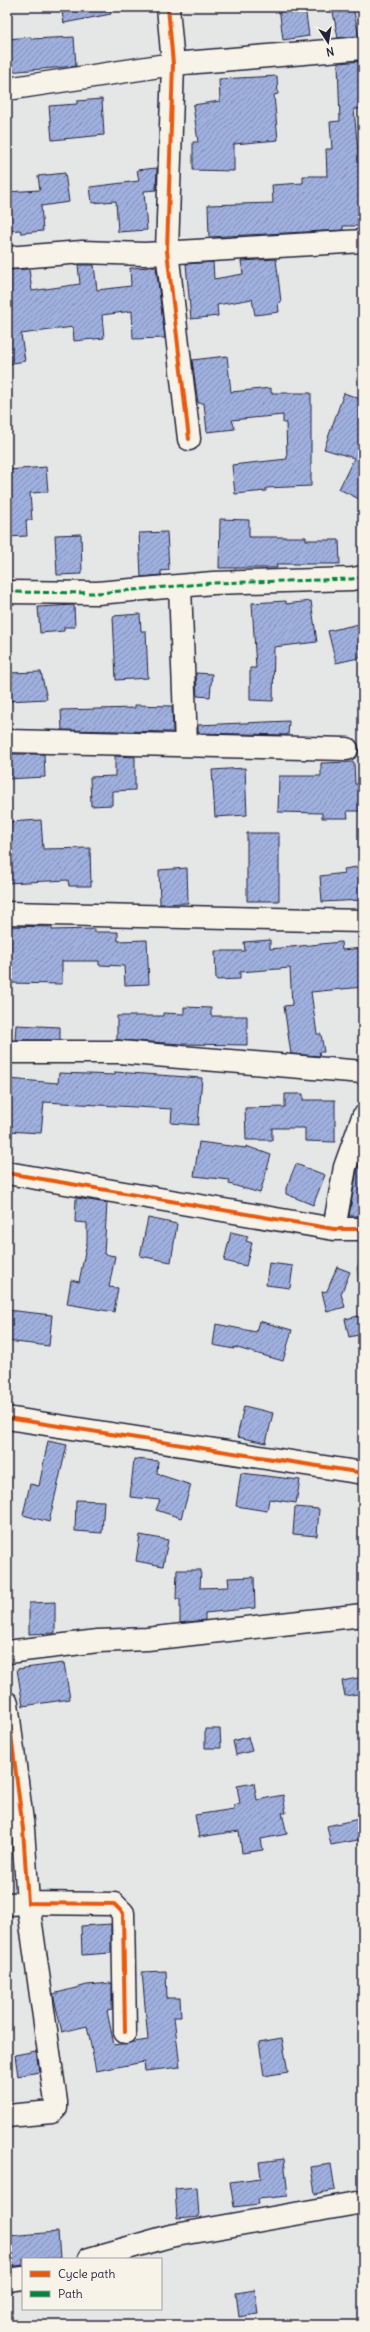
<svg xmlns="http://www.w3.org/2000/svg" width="370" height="2332" viewBox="0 0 370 2332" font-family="Delius,sans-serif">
<defs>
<pattern id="forest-crowns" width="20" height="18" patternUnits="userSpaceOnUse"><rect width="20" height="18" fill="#a9d999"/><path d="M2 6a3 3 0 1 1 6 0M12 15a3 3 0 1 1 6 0" fill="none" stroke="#91ba85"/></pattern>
<pattern id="building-hatch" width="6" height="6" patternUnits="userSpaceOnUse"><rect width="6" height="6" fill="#9fb0df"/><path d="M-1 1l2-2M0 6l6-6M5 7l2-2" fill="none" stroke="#818fb6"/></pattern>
</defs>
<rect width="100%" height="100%" fill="#e5e6e6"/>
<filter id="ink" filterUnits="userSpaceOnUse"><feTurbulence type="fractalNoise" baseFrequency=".025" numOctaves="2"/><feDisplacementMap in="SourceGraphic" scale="8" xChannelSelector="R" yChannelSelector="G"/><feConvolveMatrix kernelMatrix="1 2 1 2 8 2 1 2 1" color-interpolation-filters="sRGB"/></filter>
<g filter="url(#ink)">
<!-- forest -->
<path fill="url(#forest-crowns)" stroke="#667e6a" d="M363,1253V1302L360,1301L357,1268Z"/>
<!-- building -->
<path fill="url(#building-hatch)" stroke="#22223b" d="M61,7H110L111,14L64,23Z
M279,7H305L309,36L283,40Z
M332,7H353L359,36L338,38Z
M31,37V39L74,37L76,66L7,72V39Z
M363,61V109H354L359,163H363V226H343V230L209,237L208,205L273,203L272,185L303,183V176H327L326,149H332L330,122L340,121L338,63Z
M277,76L278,94L274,95L278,140L234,144V171L193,170V142H198L193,105L220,101L219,79Z
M102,99L104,135L52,140L49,106L77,104V101Z
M157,168L156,190L144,191L147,230L118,232L116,201L92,203L90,187L139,181L137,170Z
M65,173L69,202L41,206L43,231L21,233L20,230L7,231V192L40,190L38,176Z
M276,259L281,302L278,303L279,312L255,315L252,299L217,305L218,316L191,319L186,264L213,262L214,279L243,274L241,261Z
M78,265H94L97,290L131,286L130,268L156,267L165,338L133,339L132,311L102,315L104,338L74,341L73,327L21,334L25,361L7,364V270L29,269L32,291L80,284Z
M227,356L231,392L271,388V393H311V486L266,488V491L235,494L232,465L287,459L286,423H283V415L232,420L235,429L207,432L204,403H198L192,360Z
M344,393L363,400V501L339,489L354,458L324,449Z
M46,467L48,492L30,493L32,520H26L27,536L7,537V470Z
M220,519L249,520V537H306V540H339L340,564H276L277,568H219Z
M167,532L169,570L161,571V575L141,577L139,533Z
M81,534L82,574L57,575L55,535Z
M286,601V604L311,601L317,642L274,647L273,701L250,700V668H256L252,603Z
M74,605L75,627H64V631L40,633L38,607Z
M140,614L141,631H146L148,678L116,680L113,616Z
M359,624L363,640V657L336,663L328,631Z
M41,672L47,699L7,701V673Z
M196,673L212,674L210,697L197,696Z
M135,705L172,706L173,732L62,730L61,710L135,708Z
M289,721L288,735L198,733V725Z
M7,754H44L45,777L7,779Z
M115,756L135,757V790L112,791V805L91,806L90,777L115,776Z
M354,762L355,784H363V811H347L348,818H322V813L278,812L279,776H321V763Z
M245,768L247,815L215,817L212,770Z
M41,820L43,849L90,848L91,886H69L68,880L7,883V822Z
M247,833H279V901H247Z
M363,866V900L322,902L320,876L345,873L344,869Z
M187,868L188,903L160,904L159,870Z
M7,926L52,927V930L94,929V932H118V941L147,940L149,984L125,985L124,966L99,965V961H62V984L7,983Z
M270,940V949L341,942L342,950L363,948V987L311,992L317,1034H321L324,1052H319L320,1056L291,1054L284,1006L292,1005L290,968L240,972V979L216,980L215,951H245L244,942Z
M184,1007L211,1008V1016H247V1045L183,1044L117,1040V1016H163V1013L184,1014Z
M16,1025L60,1027V1040H15Z
M115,1072L202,1078L198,1125L171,1123L172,1109L44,1102L41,1133L7,1131L8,1079L58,1083L59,1073L115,1075Z
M285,1094H303V1100H335V1142L305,1141V1128H272V1140H246L245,1108L285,1107Z
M199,1142L246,1148V1146L271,1155L260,1193L229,1184L230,1180L194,1176Z
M363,1154V1216H349L357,1170Z
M296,1164L325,1175L313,1205L286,1194V1188Z
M76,1198L107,1203L104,1254L115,1256L109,1287L118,1288L114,1312L67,1304L71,1280L79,1282L87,1242V1223L75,1222Z
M148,1218L177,1224L171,1262L140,1256Z
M231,1232L248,1236L246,1241L252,1243L246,1266L224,1261Z
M269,1263L293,1266L290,1288L266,1285Z
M337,1267L350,1272L341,1294L345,1307L327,1312L322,1292L327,1291Z
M7,1310L52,1315L49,1346L7,1341Z
M363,1315V1334L349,1337L345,1319Z
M259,1321L292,1330L283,1361L234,1347V1349L213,1345L216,1324L256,1332Z
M244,1406L273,1413L266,1443L237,1437Z
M48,1441L67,1445L49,1522L23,1515L30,1484L39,1486Z
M134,1459L158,1461L157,1474L191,1485L181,1518L156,1510L160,1500L130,1497Z
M241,1473L300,1480L296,1503L269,1499L267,1511L236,1506Z
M76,1500L104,1501L102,1533L75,1531Z
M295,1507L319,1509L317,1536L293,1534Z
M140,1535L168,1540L163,1566L136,1561Z
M177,1570H201L200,1588L229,1587L228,1578L254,1577L255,1608L205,1613V1620L180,1623V1599H176Z
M55,1602V1633L29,1634V1603Z
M64,1663L70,1699L23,1706L17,1669Z
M363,1677V1693L345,1696L342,1681Z
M205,1729H220L221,1748H205Z
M248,1737L252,1751L236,1755L233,1741Z
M254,1783L257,1800L283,1795L286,1813H282L287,1834L261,1839L263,1850L242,1853L239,1831L199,1837L195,1815L234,1809V1805L240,1804L237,1786Z
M359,1819L363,1839L331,1845L327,1826Z
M111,1924V1953L82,1955L81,1926Z
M166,1971L167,1998H180L181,2017H174L180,2067L145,2071L144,2062L96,2071L87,2026L62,2032L53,1994L87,1985L112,1983V2010L107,2011L114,2045L148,2040L142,1972Z
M282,2038L288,2072L264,2076L259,2042Z
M36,2051L39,2072L18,2076L15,2055Z
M284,2159L288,2196L258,2199L259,2204L234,2207L230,2182L261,2178L259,2162Z
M331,2164L335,2190L315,2194L311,2167Z
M197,2187L199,2217L177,2219L175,2189Z
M58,2232L60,2258L23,2259V2265L7,2267V2236Z
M255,2290L258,2314L239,2317L236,2293Z"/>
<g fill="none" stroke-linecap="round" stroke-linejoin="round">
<!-- minor casing -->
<g stroke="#22223b" stroke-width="25">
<path id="minor" d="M168,7L173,64L167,251L189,439
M7,89L173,64L363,48
M7,258L82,252L145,254L363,241
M180,586L186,745
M7,592L97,593L213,583L352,579L363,577
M7,741L347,749
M7,913L363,921
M7,1052H119L363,1072
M7,1173L334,1229H363
M334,1229L345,1167L363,1117
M7,1418L363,1473
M7,1652L98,1641L147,1639L363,1615
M7,1703L23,1829L28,1903L114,1904L123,1913L125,2032
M7,1904L28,1903L56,2102V2108L52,2112L7,2116
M89,2259L170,2236L363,2202
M7,2280L23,2278"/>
</g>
<!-- minor -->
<use href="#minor" stroke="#f7f3e8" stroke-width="22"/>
<!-- quiet -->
<path stroke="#00873e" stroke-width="3" stroke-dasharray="6 3" stroke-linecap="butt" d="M7,592L97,593L213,583L352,579L363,577"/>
<!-- cycleway casing -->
<g stroke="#f7f3e8" stroke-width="6">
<path id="cycleway" d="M168,7L173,64L167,251L189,439
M7,1173L334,1229H363
M7,1418L363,1473
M7,1703L23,1829L28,1903L114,1904L123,1913L125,2032"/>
</g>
<!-- cycleway -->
<use href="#cycleway" stroke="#e8590c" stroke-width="4"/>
</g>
</g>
<!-- margin -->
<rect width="370" height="2332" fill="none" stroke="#f7f3e8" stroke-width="24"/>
<rect x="12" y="12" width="346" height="2308" fill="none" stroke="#22223b" stroke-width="1.5" filter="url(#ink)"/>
<!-- legend -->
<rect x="22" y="2258" width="140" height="52" fill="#f7f3e8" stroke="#a29fa3"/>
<rect x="30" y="2271" width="20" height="6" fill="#e8590c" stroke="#a29fa3"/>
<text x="58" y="2278" font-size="12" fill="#22223b">Cycle path</text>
<rect x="30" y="2291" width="20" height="6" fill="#00873e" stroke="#a29fa3"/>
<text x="58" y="2298" font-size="12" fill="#22223b">Path</text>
<!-- north arrow -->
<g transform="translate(328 42) rotate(168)" stroke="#f7f3e8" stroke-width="3" paint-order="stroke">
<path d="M0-3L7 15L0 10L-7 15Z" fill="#22223b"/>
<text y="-6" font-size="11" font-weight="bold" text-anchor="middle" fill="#22223b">N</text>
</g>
</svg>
